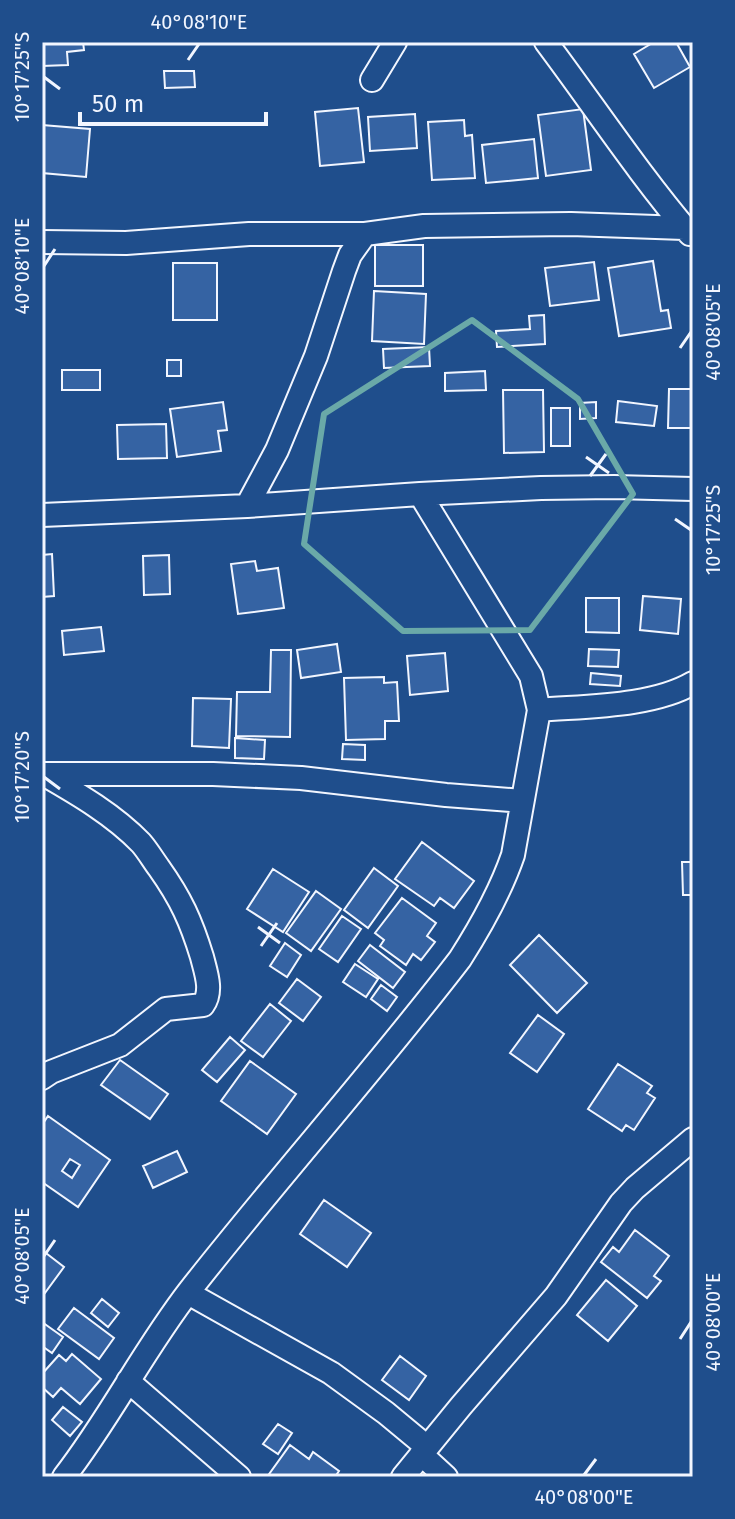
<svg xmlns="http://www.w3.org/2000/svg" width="735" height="1519" viewBox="0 0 735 1519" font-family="'Fira Sans',sans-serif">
<rect width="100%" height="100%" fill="#1f4e8c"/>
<!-- building -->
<path fill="#3563a3" stroke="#f2f6ff" stroke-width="2" fill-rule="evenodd" d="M42,42H83L84,50L67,52L68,65L42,66Z
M654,42H676L690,67L654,88L634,54Z
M164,71H194L195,87L165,88Z
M358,108L364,162L320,166L315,112Z
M583,109L591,170L546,176L538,115Z
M415,114L417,148L370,151L368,117Z
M464,120L465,136L472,135L475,178L432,180L428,122Z
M42,125L90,129L86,177L42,173Z
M534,139L538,178L486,183L482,145Z
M375,245H423V286H375Z
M653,261L661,311L668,310L671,328L619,336L608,268Z
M594,262L599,300L550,306L545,268Z
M173,263H217V320H173Z
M374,291L426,294L424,344L372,341Z
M544,315L545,344L497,347L496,331L530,329L529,316Z
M429,347L430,366L384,368L383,349Z
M167,360H181V376H167Z
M62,370H100V390H62Z
M485,371L486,390L445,391V373Z
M669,389H693V428H668Z
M503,390H543L544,452L504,453Z
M618,401L657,406L654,426L616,422Z
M223,402L227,430L218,431L221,451L177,457L170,409Z
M596,402V418L580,419V403Z
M551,408H570V446H551Z
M166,424L167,458L118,459L117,425Z
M52,554L54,596L42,597V555Z
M169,555L170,594L144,595L143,556Z
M255,561L257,571L278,568L284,608L238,614L231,564Z
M643,596L681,599L678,634L640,630Z
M586,598H619V633L586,632Z
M101,627L104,651L64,655L62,631Z
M337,644L341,672L301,678L297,650Z
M589,649L619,650L618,667L588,666Z
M271,650H291L290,737L236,736L237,692H270Z
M445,653L448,691L410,695L407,656Z
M591,673L621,676L620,686L590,684Z
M384,677V683L397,682L399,721H385V739L346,740L344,678Z
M193,698L231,699L229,748L192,746Z
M235,738L265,740L264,759L235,758Z
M343,744L365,745V760L342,759Z
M422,842L474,881L454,908L440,898L434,906L395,879Z
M682,862H693V895H683Z
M374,868L398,886L368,928L344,910Z
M273,869L309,892L283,932L247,909Z
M316,891L341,909L311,951L286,933Z
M402,898L436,923L427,936L435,942L421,960L413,954L406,965L380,946L384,940L375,933Z
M342,916L361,929L338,962L319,949Z
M539,935L587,983L557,1013L510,965Z
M285,943L301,955L287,977L270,966Z
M370,945L405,972L393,988L358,961Z
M355,964L378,979L366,997L343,982Z
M297,979L321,997L303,1021L279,1003Z
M381,985L397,997L387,1011L371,999Z
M270,1004L291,1021L263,1057L241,1041Z
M538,1015L564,1034L537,1072L510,1053Z
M230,1037L245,1050L217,1082L202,1070Z
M120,1060L168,1094L150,1119L101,1085Z
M250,1061L296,1094L267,1134L221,1101Z
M618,1064L652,1086L647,1093L655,1098L634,1130L626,1125L622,1131L588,1109Z
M48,1116L110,1160L78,1207L42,1182V1125ZM70,1159L80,1165L72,1178L62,1171Z
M177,1151L187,1172L153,1188L143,1166Z
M324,1200L371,1233L347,1267L300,1234Z
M635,1230L669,1256L654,1276L661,1281L647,1298L601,1262L613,1247L619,1252Z
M42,1250L64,1267L42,1297Z
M606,1280L637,1306L608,1341L577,1315Z
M102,1299L119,1313L108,1327L91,1313Z
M74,1308L114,1338L99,1359L58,1329Z
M42,1322L63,1337L52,1353L42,1346Z
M72,1354L101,1379L80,1404L61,1388L53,1397L42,1387V1374L59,1355L66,1361Z
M400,1356L426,1376L409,1400L382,1380Z
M63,1407L82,1422L70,1436L52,1420Z
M278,1424L292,1433L278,1454L263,1444Z
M290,1445L309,1459L313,1452L339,1471L335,1477H267Z"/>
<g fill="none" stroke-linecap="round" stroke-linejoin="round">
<!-- minor casing -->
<g stroke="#f2f6ff" stroke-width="26">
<path id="minor" d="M546,42C594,106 638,173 690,234
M372,80L395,42
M42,242L126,243L249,234H365L424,226L571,224L684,228
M247,506L277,450L316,356L344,271L350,255L365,234
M42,515L247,506L420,494L541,488L614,487L693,489
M539,710C585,706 652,707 693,683
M42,774H213L301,778L446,795L522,801
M42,1078L51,1072L120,1045L166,1009L203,1005C213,991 206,973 202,957C191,921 181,899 159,868C153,860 148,851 141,843C114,815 78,794 45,775
M188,1293L331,1373L386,1413L427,1447
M128,1381L239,1477
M421,1454L446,1477
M64,1477C110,1418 144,1349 190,1290C278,1178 373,1072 460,959C481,926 500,893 513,855L539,710L531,676L420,494
M403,1477L461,1406L556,1296L621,1203L635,1188L693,1139"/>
</g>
<!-- minor -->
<use href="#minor" stroke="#1f4e8c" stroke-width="22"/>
</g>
<!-- marked area -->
<path fill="none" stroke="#6aa9a8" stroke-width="6" stroke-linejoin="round" d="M472,320L578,399L633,494L530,630L403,631L304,544L324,414Z"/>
<!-- ticks -->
<path fill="none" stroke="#f2f6ff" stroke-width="3" d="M188,60L199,44M44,77L60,89M44,266L55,249M680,348L691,332M586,457L609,473M590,476L606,454M675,519L691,530M44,777L60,789M258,927L280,943M261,946L277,923M44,1256L55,1240M680,1339L691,1322M584,1475L596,1459"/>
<!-- border -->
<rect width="735" height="1519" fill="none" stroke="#1f4e8c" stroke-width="88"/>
<!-- scale -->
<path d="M80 112v12h186v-12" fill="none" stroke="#f2f6ff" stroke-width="4"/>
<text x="92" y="112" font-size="24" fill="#f2f6ff" stroke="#1f4e8c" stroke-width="6" paint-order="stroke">50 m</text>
<rect x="44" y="44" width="647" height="1431" fill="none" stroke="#f2f6ff" stroke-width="3"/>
<g font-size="20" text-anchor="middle" fill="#f2f6ff">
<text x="199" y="29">40°08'10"E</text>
<text transform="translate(22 77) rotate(-90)" y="7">10°17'25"S</text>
<text transform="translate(22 266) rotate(-90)" y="7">40°08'10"E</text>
<text transform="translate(713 332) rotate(-90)" y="7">40°08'05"E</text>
<text transform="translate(713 530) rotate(-90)" y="7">10°17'25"S</text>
<text transform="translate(22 777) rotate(-90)" y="7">10°17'20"S</text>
<text transform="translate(22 1256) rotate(-90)" y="7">40°08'05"E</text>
<text transform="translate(713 1322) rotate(-90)" y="7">40°08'00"E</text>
<text x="584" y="1504">40°08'00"E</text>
</g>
</svg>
